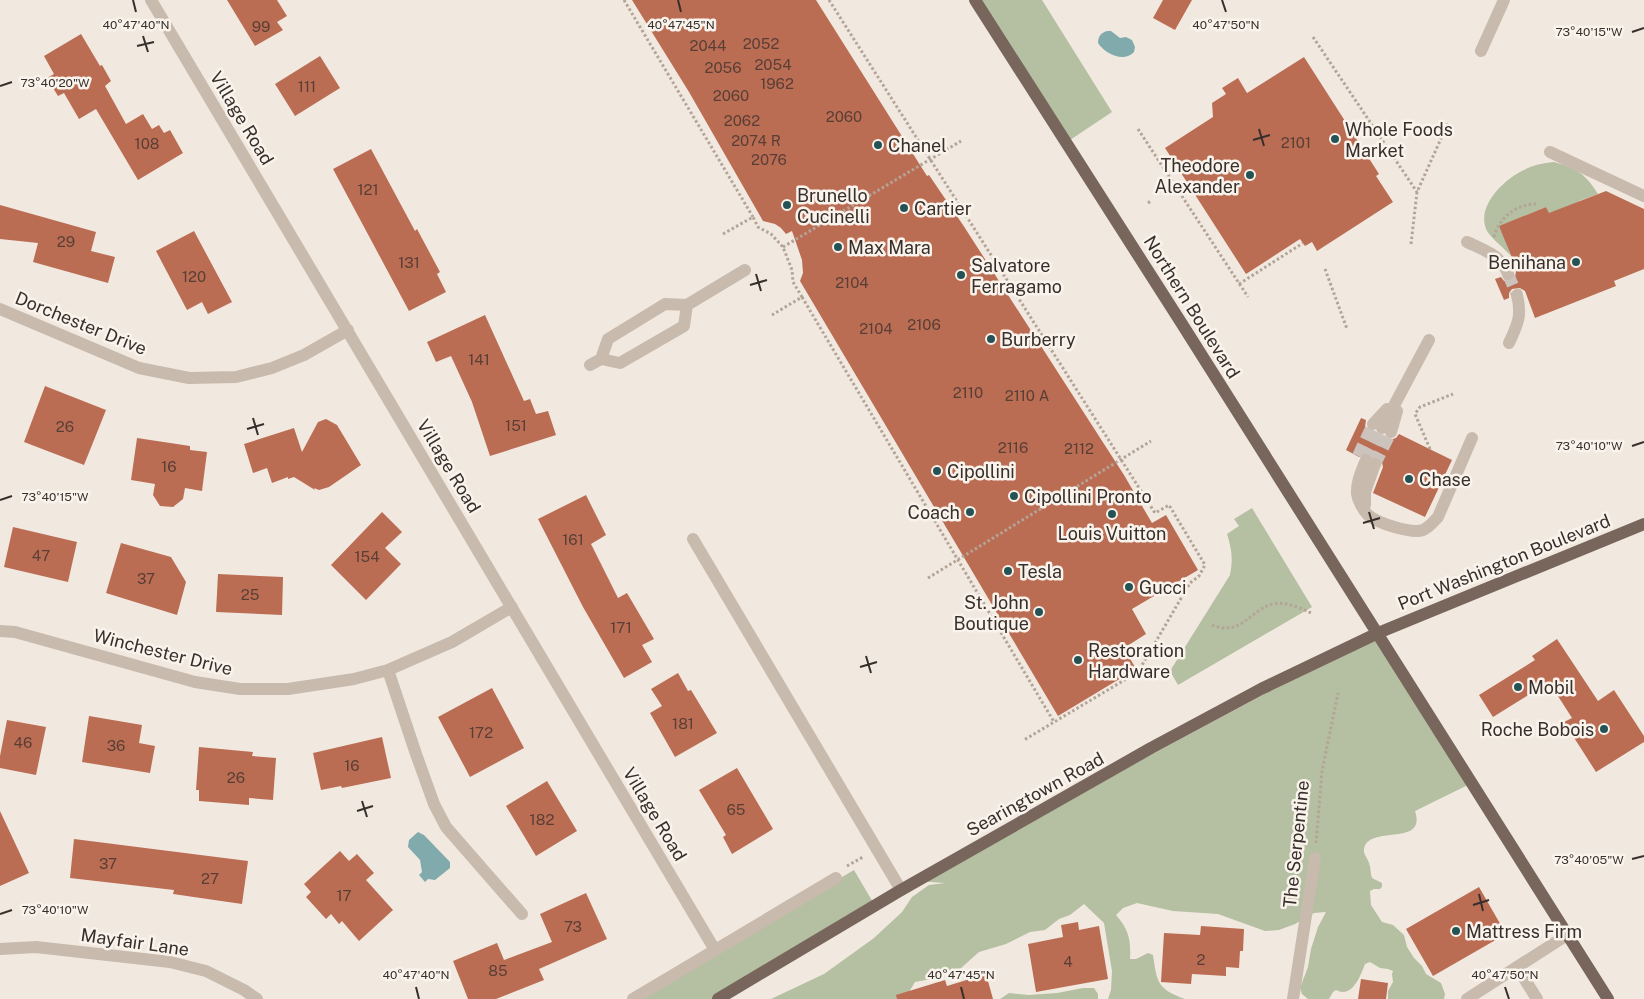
<svg xmlns="http://www.w3.org/2000/svg" width="1644" height="999" viewBox="0 0 1644 999" font-family="'Public Sans',sans-serif">
<rect width="100%" height="100%" fill="#f1e9e0"/>
<!-- green -->
<path fill="#b5bfa1" d="M976,0H1042L1112,112L1067,142Z
M1554,162C1576,168 1586,174 1598,194L1579,201L1559,238L1546,207L1500,226L1511,256C1505,249 1491,238 1487,231C1475,207 1504,179 1524,170C1533,165 1543,163 1554,162Z
M1252,508L1312,607L1178,685L1170,671L1230,575C1233,560 1232,549 1227,534L1239,526L1234,519Z
M1378,633L1472,783L1415,811C1427,848 1369,824 1364,849C1363,854 1368,859 1369,863C1371,868 1370,873 1372,878L1382,883V887L1380,889H1374L1370,891L1371,905L1382,922L1393,925L1404,935L1407,947L1414,958L1422,966L1426,974L1441,983L1445,994L1444,999H1388V991L1393,982L1392,974L1393,971L1388,969L1380,968L1370,962L1365,964C1361,974 1353,999 1336,990L1333,992L1329,999H1308L1302,994L1300,988L1308,967L1311,949L1318,927L1326,912L1314,913L1295,924L1279,930L1265,931L1218,914L1173,911L1137,903L1123,908L1116,915C1129,930 1131,940 1130,959H1136L1148,953L1153,955C1157,982 1157,989 1185,999H1108L1111,990L1112,971L1104,923L1084,904L1070,915L1059,919L1045,930L1030,932L1006,944L979,952L960,969L937,978L915,982L909,992L910,999H771L824,974L874,938L902,912L912,897L929,885L945,883L916,881Z
M854,870L874,904L713,999H635Z
M1083,988H1094L1098,994V999H1000L1009,993L1029,995L1057,993Z"/>
<!-- water -->
<path fill="#81aaac" d="M1107,31H1111L1120,38L1126,37L1132,40L1135,47L1134,52C1124,63 1105,54 1098,43C1098,36 1101,33 1107,31Z
M418,832L424,835L450,862V868L435,880L428,879L425,882L419,875L422,872L420,860L408,847L409,840Z"/>
<!-- building -->
<path fill="#bb6d54" d="M227,0H277L287,16L277,22L283,30L255,46Z
M632,0H816L927,176L929,175L963,225L1124,475L1152,523L1166,515L1198,570L1132,609L1146,634L1124,648L1136,669L1058,716L800,281L803,273L802,260L792,231L786,234L781,228L775,224L763,221L689,92Z
M1163,0H1192L1175,30L1153,18Z
M81,34L100,66L102,65L111,81L105,86L126,124L143,114L152,129L159,125L164,133L170,130L183,153L138,180L96,109L79,119L64,93L58,96L47,78L54,74L44,56Z
M320,56L340,88L295,116L275,84Z
M1304,57L1379,174L1376,176L1393,202L1317,251L1312,242L1305,246L1300,239L1246,274L1165,148L1213,117L1212,103L1226,94L1222,88L1238,78L1247,93Z
M371,149L415,231L417,229L440,272L437,274L446,292L409,311L333,169Z
M1606,191L1644,209V269L1614,281L1616,286L1535,318L1525,291L1520,288L1512,289L1509,293V298L1504,300L1495,279L1501,277L1504,281L1511,282L1515,278L1516,271L1517,270L1499,226L1546,207L1549,213Z
M0,205L96,232L91,251L115,257L108,283L33,262L38,243L0,239Z
M194,231L232,302L208,314L202,302L187,310L156,251Z
M485,315L524,401L530,399L536,414L548,411L556,435L490,456L472,402L451,356L436,362L427,342Z
M45,386L106,410L84,465L24,442Z
M1361,418L1366,420L1365,427L1371,432L1384,436L1389,440L1396,438L1399,434L1452,460L1425,517L1373,493L1383,467L1381,458L1365,452L1359,457L1346,450Z
M326,419L337,425L361,465L329,487L319,490L314,488L315,490L294,477L288,479V477L272,483L267,468L253,473L244,444L294,428L302,452L318,422Z
M137,438L190,446V450L207,452L202,491L185,488L183,499L173,507L160,506L153,495L155,484L131,480Z
M586,495L606,535L591,544L618,598L627,593L654,639L642,645L652,662L624,678L583,607L538,519Z
M382,512L402,532L385,548L401,564L366,600L331,565Z
M13,527L77,542L68,582L4,567Z
M121,543L171,557L186,582L177,615L106,593Z
M218,574L283,577L282,615L216,612Z
M1557,639L1598,701L1614,690L1644,736V742L1596,772L1564,722L1572,718L1549,682L1493,717L1479,695L1535,660L1532,656Z
M678,673L688,691L691,690L717,733L675,757L650,713L662,706L651,689Z
M492,688L524,748L470,777L438,717Z
M89,716L142,725L139,743L155,746L150,773L82,762Z
M7,720L46,727L36,775L0,768V756Z
M382,737L391,778L342,788L341,786L321,790L313,753Z
M199,747L253,752L252,756L276,758L273,800L249,798V805L199,801V790H196Z
M737,768L773,829L732,854L723,837L726,835L699,790Z
M547,781L577,831L536,856L506,806Z
M0,811L29,873L0,886Z
M74,839L248,861L242,904L173,894L174,890L70,878Z
M340,851L349,861L357,854L374,873L366,880L393,910L359,941L342,921L339,924L331,914L326,919L306,897L311,892L304,884Z
M1479,887L1506,934L1433,976L1406,929Z
M586,893L607,939L539,969L544,980L496,999H468L453,961L497,943L504,960L552,942L540,914Z
M1078,922L1079,930L1099,926L1108,979L1036,992L1028,944L1063,937L1061,925Z
M1201,926L1244,929L1243,951H1240L1239,968L1226,967V976L1192,974L1191,984L1161,982L1164,933L1200,935Z
M986,974L993,999H897L896,995L945,980L947,986Z
M1361,979L1388,983L1386,999H1358Z"/>
<g fill="none" stroke-linecap="round" stroke-linejoin="round">
<!-- minor-tunnel -->
<path stroke="#ccc4bc" stroke-width="12" stroke-dasharray="12 6" stroke-linecap="butt" d="M1508,274L1517,295
M1358,456L1373,424
M1366,460L1382,428
M1375,464L1391,432"/>
<!-- path -->
<path stroke="#b4a497" stroke-width="3" stroke-dasharray="2.5 2.5" stroke-linecap="butt" d="M624,0L753,217
M829,0L1155,513L1169,505L1205,565L1199,576L1190,583L1138,672L1024,740
M1313,37L1417,192
M1138,129L1248,297
M1148,203L1152,200
M723,234L753,217L758,227L771,234L783,247L792,270L793,282L802,297L772,315
M1494,237C1499,217 1518,203 1538,204
M1411,244L1417,192L1448,123
M783,247L961,141
M1325,269L1347,329
M1239,284L1303,243
M802,297L1054,722
M1430,449L1415,414L1420,407L1453,394
M928,578L1151,441
M1212,625C1242,637 1249,610 1273,604C1285,601 1301,608 1311,613
M1316,843L1322,771L1338,693
M847,866L863,857"/>
<!-- minor -->
<path stroke="#c8baad" stroke-width="12" d="M151,0L715,950
M1481,51L1504,0
M1550,152L1644,196
M1467,242C1484,250 1501,255 1508,274
M0,309L139,368L189,378L236,377L272,368L304,355L348,330
M1509,343C1518,324 1522,315 1517,295
M601,359L608,339L639,320L665,304L687,305L745,270
M590,365L601,359L620,363L684,326L687,305
M1373,424L1387,409
M1382,428L1429,340
M1391,432L1397,411
M1366,460C1362,470 1356,482 1357,494C1358,501 1363,510 1368,515C1377,523 1411,534 1423,530C1430,527 1433,522 1438,517L1472,438
M1365,505V492L1375,464
M693,539L901,890
M0,631L15,632L195,682L240,689H288L354,679L388,670L452,642L512,607
M388,670L416,754L434,804L446,827L522,914
M0,949L36,947L170,962L206,971L244,990L257,999
M1517,967L1537,999
M633,999L836,878
M1293,999L1315,858
M1467,999L1567,935"/>
<!-- major -->
<path stroke="#78665d" stroke-width="12" d="M975,0L1182,324L1608,999
M718,999L901,890L1151,748L1261,689L1378,633L1644,524"/>
</g>
<!-- ticks -->
<path fill="none" stroke="#372f2b" stroke-width="2" d="M133,0L136,12M678,0L681,12M1222,0L1226,12M1632,32L1644,28M143,36L148,52M137,46L154,42M0,86L12,82M1259,129L1264,146M1253,140L1270,135M756,274L761,291M750,285L767,280M253,418L258,435M247,429L264,424M1632,446L1644,442M0,500L12,496M1369,512L1374,529M1363,523L1380,518M866,656L871,673M860,667L877,662M362,801L367,817M357,811L373,806M1632,859L1644,856M1479,894L1483,911M1473,905L1489,900M0,914L12,910M416,987L419,999M961,987L964,999M1505,987L1509,999"/>
<!-- markers -->
<g fill="#245255" stroke="#f9f3ec" stroke-width="2">
<circle cx="1335" cy="139" r="5"/>
<circle cx="878" cy="145" r="5"/>
<circle cx="1250" cy="175" r="5"/>
<circle cx="787" cy="205" r="5"/>
<circle cx="904" cy="208" r="5"/>
<circle cx="838" cy="247" r="5"/>
<circle cx="1576" cy="262" r="5"/>
<circle cx="961" cy="275" r="5"/>
<circle cx="991" cy="339" r="5"/>
<circle cx="937" cy="471" r="5"/>
<circle cx="1409" cy="479" r="5"/>
<circle cx="1014" cy="496" r="5"/>
<circle cx="970" cy="512" r="5"/>
<circle cx="1112" cy="514" r="5"/>
<circle cx="1008" cy="571" r="5"/>
<circle cx="1129" cy="587" r="5"/>
<circle cx="1039" cy="612" r="5"/>
<circle cx="1078" cy="660" r="5"/>
<circle cx="1518" cy="687" r="5"/>
<circle cx="1604" cy="729" r="5"/>
<circle cx="1456" cy="931" r="5"/>
</g>
<g text-anchor="middle" dominant-baseline="central" stroke-width="5" stroke-linejoin="round" paint-order="stroke">
<!-- number labels -->
<g font-size="15" fill="#583e35">
<text x="261" y="26">99</text>
<text x="761" y="43">2052</text>
<text x="708" y="45">2044</text>
<text x="773" y="64">2054</text>
<text x="723" y="67">2056</text>
<text x="777" y="83">1962</text>
<text x="307" y="86">111</text>
<text x="731" y="95">2060</text>
<text x="844" y="116">2060</text>
<text x="742" y="120">2062</text>
<text x="756" y="140">2074 R</text>
<text x="1296" y="142">2101</text>
<text x="147" y="143">108</text>
<text x="769" y="159">2076</text>
<text x="368" y="189">121</text>
<text x="66" y="241">29</text>
<text x="409" y="262">131</text>
<text x="194" y="276">120</text>
<text x="852" y="282">2104</text>
<text x="924" y="324">2106</text>
<text x="876" y="328">2104</text>
<text x="479" y="359">141</text>
<text x="968" y="392">2110</text>
<text x="1027" y="395">2110 A</text>
<text x="516" y="425">151</text>
<text x="65" y="426">26</text>
<text x="1013" y="447">2116</text>
<text x="1079" y="448">2112</text>
<text x="169" y="466">16</text>
<text x="573" y="539">161</text>
<text x="41" y="555">47</text>
<text x="367" y="556">154</text>
<text x="146" y="578">37</text>
<text x="250" y="594">25</text>
<text x="621" y="627">171</text>
<text x="683" y="723">181</text>
<text x="481" y="732">172</text>
<text x="23" y="742">46</text>
<text x="116" y="745">36</text>
<text x="352" y="765">16</text>
<text x="236" y="777">26</text>
<text x="736" y="809">65</text>
<text x="542" y="819">182</text>
<text x="108" y="863">37</text>
<text x="210" y="878">27</text>
<text x="344" y="895">17</text>
<text x="573" y="926">73</text>
<text x="1201" y="959">2</text>
<text x="1068" y="961">4</text>
<text x="498" y="970">85</text>
</g>
<!-- street labels -->
<g font-size="18" fill="#372f2b" stroke="#f9f3ec">
<text transform="translate(242 118) rotate(59)">Village Road</text>
<text transform="translate(1192 307) rotate(58)">Northern Boulevard</text>
<text transform="translate(81 323) rotate(22)">Dorchester Drive</text>
<text transform="translate(449 466) rotate(59)">Village Road</text>
<text transform="translate(1504 562) rotate(-22)">Port Washington Boulevard</text>
<text transform="translate(163 652) rotate(14)">Winchester Drive</text>
<text transform="translate(1035 794) rotate(-29)">Searingtown Road</text>
<text transform="translate(655 814) rotate(59)">Village Road</text>
<text transform="translate(1296 844) rotate(-84)">The Serpentine</text>
<text transform="translate(135 942) rotate(8)">Mayfair Lane</text>
</g>
<!-- poi labels -->
<g font-size="18" fill="#372f2b" stroke="#f9f3ec" text-anchor="start">
<text x="1345" y="129">Whole Foods<tspan x="1345" dy="21">Market</tspan></text>
<text x="888" y="145">Chanel</text>
<text x="1240" y="165" text-anchor="end">Theodore<tspan x="1240" dy="21">Alexander</tspan></text>
<text x="797" y="195">Brunello<tspan x="797" dy="21">Cucinelli</tspan></text>
<text x="914" y="208">Cartier</text>
<text x="848" y="247">Max Mara</text>
<text x="1566" y="262" text-anchor="end">Benihana</text>
<text x="971" y="265">Salvatore<tspan x="971" dy="21">Ferragamo</tspan></text>
<text x="1001" y="339">Burberry</text>
<text x="947" y="471">Cipollini</text>
<text x="1419" y="479">Chase</text>
<text x="1024" y="496">Cipollini Pronto</text>
<text x="960" y="512" text-anchor="end">Coach</text>
<text x="1112" y="533" text-anchor="middle">Louis Vuitton</text>
<text x="1018" y="571">Tesla</text>
<text x="1139" y="587">Gucci</text>
<text x="1029" y="602" text-anchor="end">St. John<tspan x="1029" dy="21">Boutique</tspan></text>
<text x="1088" y="650">Restoration<tspan x="1088" dy="21">Hardware</tspan></text>
<text x="1528" y="687">Mobil</text>
<text x="1594" y="729" text-anchor="end">Roche Bobois</text>
<text x="1466" y="931">Mattress Firm</text>
</g>
</g>
<g font-size="12" text-anchor="middle" fill="#372f2b" stroke="#f9f3ec" stroke-width="5" stroke-linejoin="round" paint-order="stroke">
<text x="136" y="29">40°47'40"N</text>
<text x="681" y="29">40°47'45"N</text>
<text x="1226" y="29">40°47'50"N</text>
<text x="1589" y="36">73°40'15"W</text>
<text x="55" y="87">73°40'20"W</text>
<text x="1589" y="450">73°40'10"W</text>
<text x="55" y="501">73°40'15"W</text>
<text x="1589" y="864">73°40'05"W</text>
<text x="55" y="914">73°40'10"W</text>
<text x="416" y="979">40°47'40"N</text>
<text x="961" y="979">40°47'45"N</text>
<text x="1505" y="979">40°47'50"N</text>
</g>
</svg>
